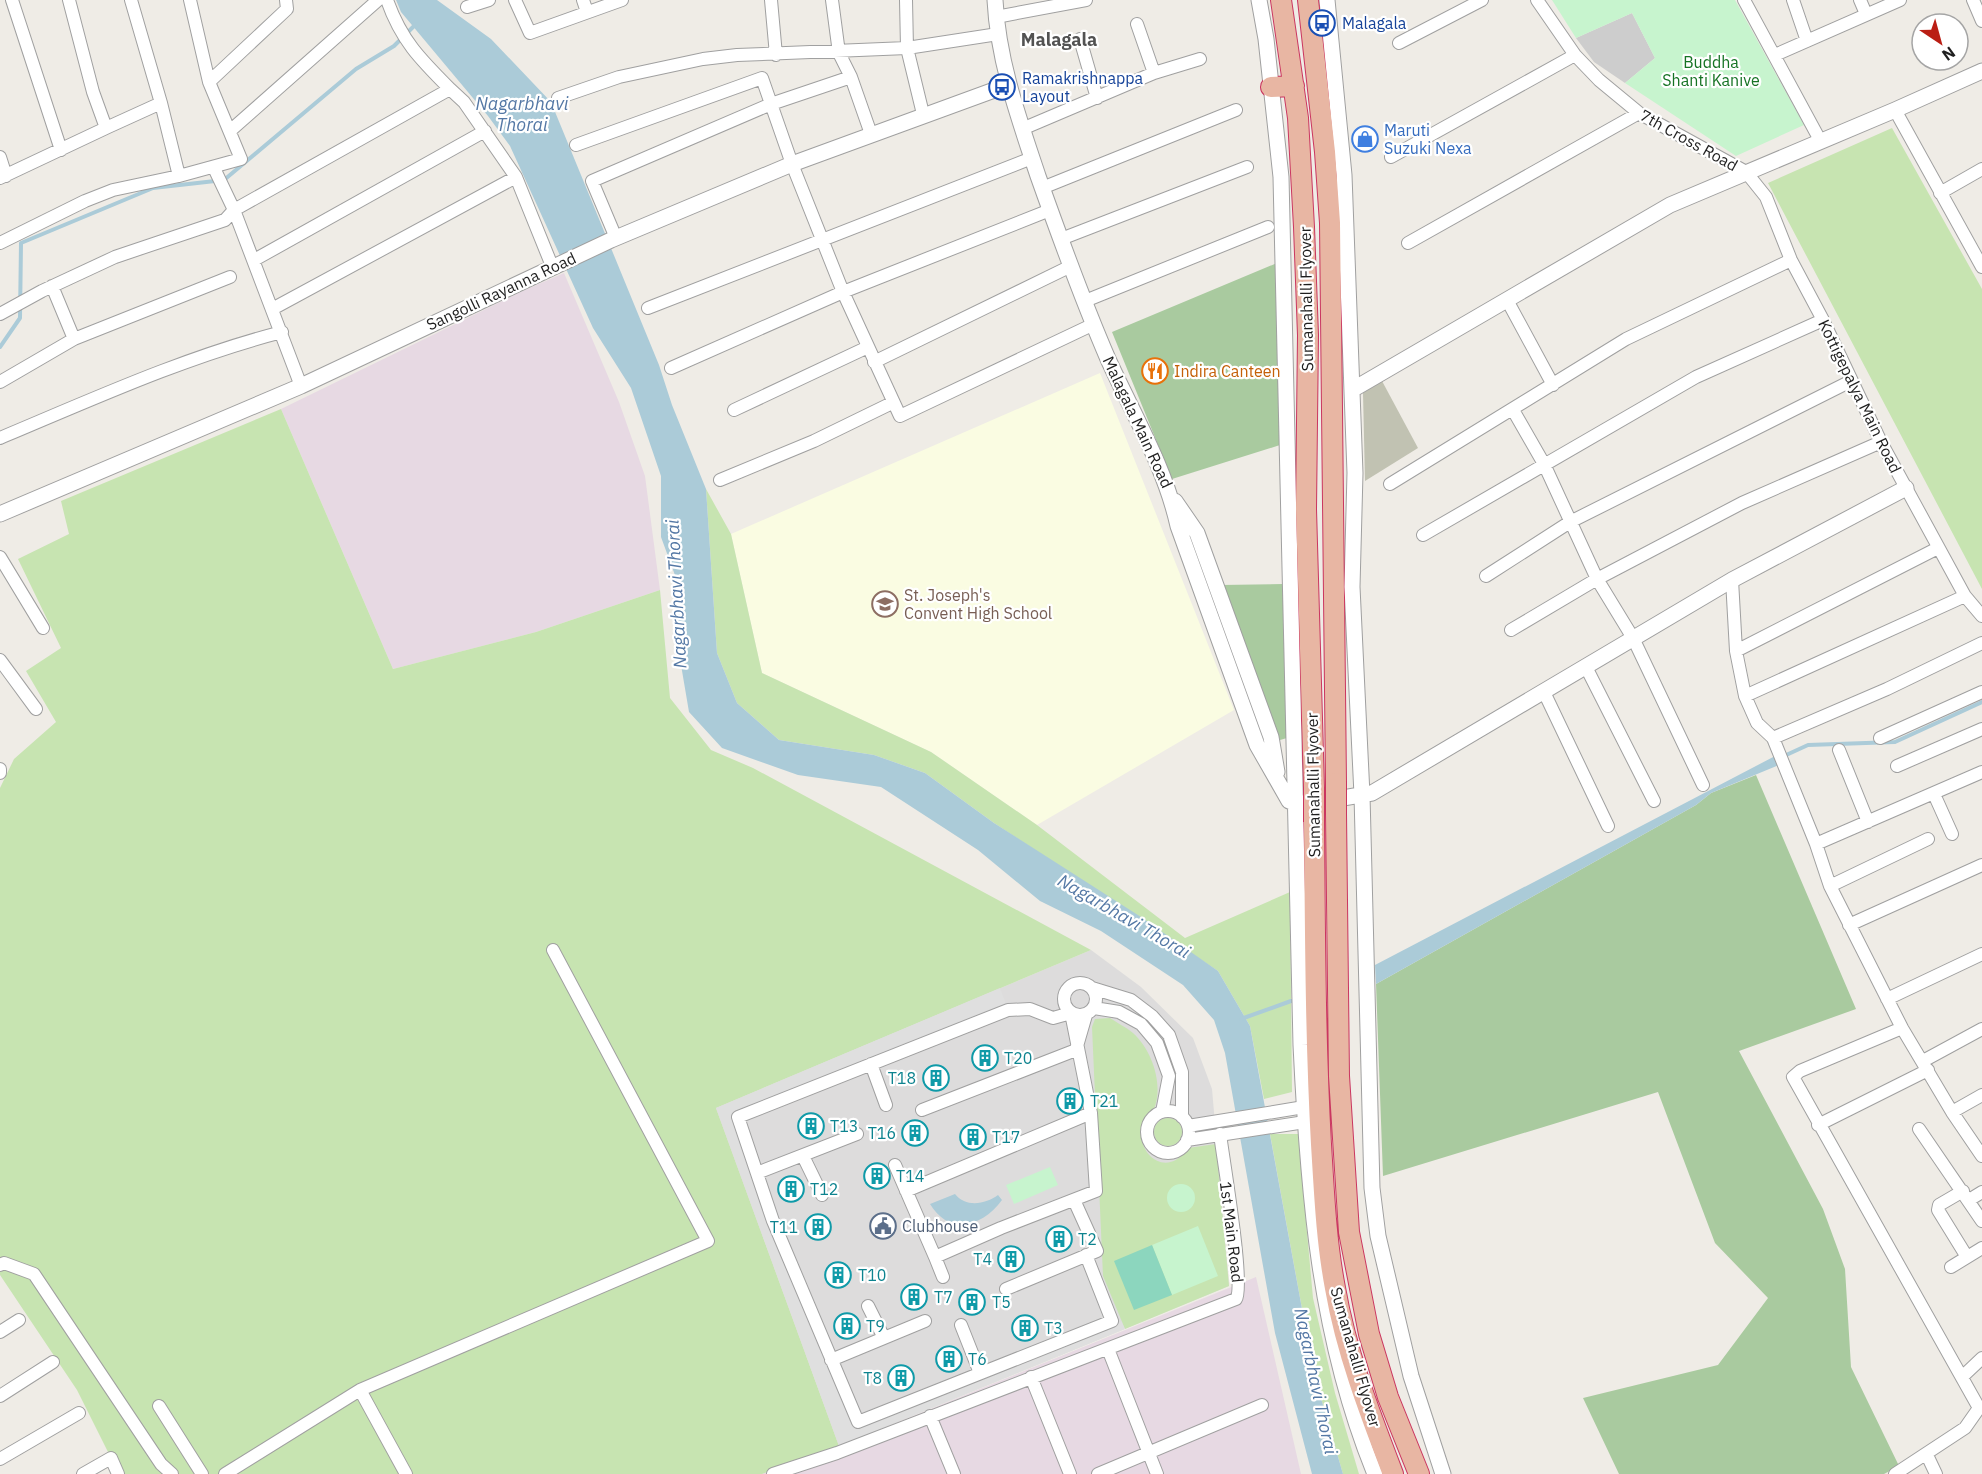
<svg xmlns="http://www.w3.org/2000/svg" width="1982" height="1474" viewBox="0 0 1982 1474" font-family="'IBM Plex Sans',sans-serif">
<rect width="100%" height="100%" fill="#efece6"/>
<!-- residential -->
<path fill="#dddcdc" d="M1091,950L1141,987L1193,1038L1212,1089L1229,1286L839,1446L716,1108Z"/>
<!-- industrial -->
<path fill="#e7d9e3" d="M564,273L619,402L645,476L660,590L536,632L393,669L281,409L525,290Z
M1256,1277L1301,1474H762L839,1446Z"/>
<!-- education -->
<path fill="#fafce2" d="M1100,373L1234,710L1037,825L931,752L762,673L731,534Z"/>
<!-- religious -->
<path fill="#cdcdcd" d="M1632,13L1655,58L1625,83L1594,62L1576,38Z"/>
<!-- construction -->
<path fill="#c1c2b2" d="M1382,381L1418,448L1365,481L1363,393Z"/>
<!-- grass -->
<path fill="#c7e4b1" d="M1892,128L1982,289V589L1768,183Z
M281,409L393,669L536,632L660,590L670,698L711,750L753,768L1091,950L716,1108L839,1446L762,1474H119L77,1390L0,1275V788L14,759L56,722L26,671L61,648L18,559L69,534L61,501Z
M706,489L731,534L762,673L931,752L1037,825L1185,938L1290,892L1292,1092L1264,1099L1250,1026L1218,971L994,823L925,773L874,755L779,740L737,703L717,653Z
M1110,1018C1117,1023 1126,1027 1133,1033C1152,1050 1164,1085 1154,1109C1149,1120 1138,1122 1141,1136C1145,1164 1172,1173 1188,1148L1216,1144L1229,1286L1125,1329L1103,1276L1092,1027L1095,1019Z
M1154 1132a14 14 0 1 1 28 0a14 14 0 1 1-28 0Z
M1270,1134H1298L1313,1298L1335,1393L1359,1474H1343L1314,1374Z"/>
<!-- forest -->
<path fill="#a9ca9f" d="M1277,263L1280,445L1172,479L1112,332Z
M1283,584L1287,738L1280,740L1221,585Z
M1756,775L1856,1009L1739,1051L1823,1209L1845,1269L1851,1367L1899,1466L1884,1474H1619L1583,1398L1718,1365L1768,1298L1715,1243L1658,1092L1383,1176L1376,984L1696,805L1711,793Z"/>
<!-- park -->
<path fill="#c7f4ce" d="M1552,0H1735L1804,125L1736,156L1625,83L1655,58L1632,13L1576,38Z
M1050,1167L1058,1185L1014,1204L1006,1185Z
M1167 1198a14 14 0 1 1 28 0a14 14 0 1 1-28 0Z
M1198,1226L1218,1276L1172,1295L1152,1245Z"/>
<!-- pitch -->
<path fill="#8cd6be" d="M1152,1245L1172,1295L1134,1310L1114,1261Z"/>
<!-- parking -->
<path fill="#dfdfdf" d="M1000,988L1007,1007L734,1116L856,1427L1121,1321L1125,1329L839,1446L716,1108Z"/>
<!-- water -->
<path fill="#abcbd8" d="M396,0H437L491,39L551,102L659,365L672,405L706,489L717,653L737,703L779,740L874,755L925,773L994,823L1141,917L1218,971L1250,1026L1314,1374L1343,1474H1312L1275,1333L1225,1053L1214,1020L1183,985L1101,931L1040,901L978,850L881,787L798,775L722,748L689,712L680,659L676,578L661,537V476L631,388L593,328L510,146L488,116L401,12Z
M1777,755L1779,765L1711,793L1696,805L1376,984L1375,965Z
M955,1194C966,1208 986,1204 998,1195L1002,1200C983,1226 950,1237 930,1204Z"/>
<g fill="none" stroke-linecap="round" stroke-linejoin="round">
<!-- stream -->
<path stroke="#abcbd8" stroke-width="4" d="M0,347L20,318L21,243L153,188L224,180L356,69L394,46L416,24
M1784,756L1808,745L1895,742L1982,702
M1241,1019L1291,1001"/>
<!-- minor casing -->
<g stroke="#a0a0a0" stroke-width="14">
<path id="minor" d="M12,0L61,150
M387,0C401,40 420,59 450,89
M515,0L530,33L622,0
M583,0L587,12
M771,0L776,55
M832,0L839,53L851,77
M906,0L907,48L923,114
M1537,0L1575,55L1599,80L1639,113L1746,172L1766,197L1791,260L1823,320L1881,442L1965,596L1982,616
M1744,0L1821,142
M1793,0L1807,41
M1860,0L1866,14
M1973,0L1982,21
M467,7L489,0
M996,17L1086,0
M1137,24L1154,73
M1080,39L1097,98
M1399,43L1482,0
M1775,55L1900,0
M209,82L287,9L286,0
M558,98L619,77L703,59L737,55L907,48L998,34
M1895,110L1982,267
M106,128L161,103L131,0
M1022,129L1154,73L1200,59
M231,130L378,0
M576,145L762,78L792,164L843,292L900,416L1094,324
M0,157L6,176
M1391,157L1575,55
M179,176L241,159L209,82L190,0
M516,177L552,266
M0,178L106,128L93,92L69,0
M1042,188L1236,110
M1940,193L1982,169
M616,238L592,181L771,104L851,77L871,134
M1061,239L1247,167
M0,243L85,201L113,190L179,176L161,103
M1408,243L1639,113
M254,260L485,131
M52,286L74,339
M1507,300L1553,385
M1085,301L1268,227
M274,308L516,177L464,102L450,89L234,210L301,386
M648,308L1032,158
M0,314L42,291L115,257L225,220L234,210L214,168
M874,362L1071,266
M671,368L843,292L1050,210
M0,382L74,339L230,277
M734,410L868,347
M1513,410L1544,464L1597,579L1633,638L1703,785
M0,438C93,399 185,357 282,332
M720,480L814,441L892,403
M1390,484L1626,339L1791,260
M1423,535L1696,377L1823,320
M0,557L43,628
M1486,576L1570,522L1851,381
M1732,580L1736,651L1745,696L1757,723L1773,738L1816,844L1830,886L1902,1028L1800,1071L1793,1077L1979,1408L1965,1428L1895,1474
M1511,630L1597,579L1742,503L1881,442
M1736,651L1938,548
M0,660L36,709
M1586,667L1654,801
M1544,692L1608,826
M1745,696L1965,596
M1773,738L1887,689L1982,643
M1880,738L1982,692
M1839,750L1868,822
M1897,766L1982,729
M0,769V773
M1934,794L1952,834
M1816,844L1982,772
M1830,886L1928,839
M1849,925L1982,865
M1064 999a16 16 0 1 1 32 0a16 16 0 1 1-32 0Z
M1092,988L1131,1000L1152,1016L1169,1035L1182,1072V1117
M1887,999L1982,954
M1094,1008L1119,1012L1141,1024L1157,1043L1169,1076L1162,1112
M1902,1028L1952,1112L1982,1156
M1077,1046L1086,1015
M1923,1061L1982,1029
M871,1064L886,1105
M922,1110L1076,1050
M1147 1132a21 21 0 1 1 42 0a21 21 0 1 1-42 0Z
M1952,1112L1982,1095
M1818,1125L1928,1070
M1188,1126L1304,1107
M1919,1129L1982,1221
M1187,1140L1305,1122
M803,1156L822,1195
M895,1165L935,1257L1001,1228L1096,1191L1091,1113L906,1191
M757,1173L857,1134
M1963,1191L1939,1205L1938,1210L1967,1257
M1969,1200L1982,1192
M1086,1255L1112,1321L858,1422L773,1221L738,1117L1008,1010L1030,1009L1053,1018L1071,1013L1091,1113
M935,1257L943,1277
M0,1265L4,1263L34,1274L161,1464L172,1474
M1951,1267L1982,1248
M1006,1289L1097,1251L1074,1200
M868,1306L884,1338
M961,1325L980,1373
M0,1332L19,1320
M1108,1349L1157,1474
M831,1360L925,1321
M1031,1377L1070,1474
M1962,1377L1982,1358
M0,1396L53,1362
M159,1406L202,1474
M930,1416L954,1474
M1927,1455L1936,1474
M0,1459L79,1413
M83,1474L111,1458L118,1474
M225,1474L360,1390
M406,1474L360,1390L708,1241L553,950
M773,1474L837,1453L1236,1299C1245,1287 1223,1158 1220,1134
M1098,1474L1262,1405"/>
</g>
<!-- tertiary casing -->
<g stroke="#a0a0a0" stroke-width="17">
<path id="tertiary" d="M995,0C998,61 1019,119 1038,176C1060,238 1082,299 1108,359C1133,414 1165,467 1178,526L1257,745L1289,801L1308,804L1372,793L1732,580L1906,488
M1259,0L1266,39L1281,177L1301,1045C1308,1192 1319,1337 1375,1474
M1327,0L1344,175L1355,473L1352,587L1362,795L1372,1188L1378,1236L1411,1376L1443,1474
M1352,390L1670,205L1895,110L1982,71
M1175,501L1197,533L1271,737L1277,772
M0,514L301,386L611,240L792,164L1008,85"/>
</g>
<!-- trunk casing -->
<g stroke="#ca3660" stroke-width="22">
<path id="trunk" d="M1281,0L1298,118L1304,227L1308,335L1306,509L1314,788
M1308,0L1325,152L1330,223L1336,783
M1271,87L1294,86
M1336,813L1339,1076L1349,1232L1369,1334L1388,1397L1419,1474
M1314,822C1315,929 1315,1036 1321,1144C1324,1192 1326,1241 1335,1288C1346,1352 1370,1414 1393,1474"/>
</g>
<!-- minor -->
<use href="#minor" stroke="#fff" stroke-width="12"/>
<!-- tertiary -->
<use href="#tertiary" stroke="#fff" stroke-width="15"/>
<!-- trunk -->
<use href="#trunk" stroke="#e8b6a3" stroke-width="20"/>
<!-- trunk-bridge casing -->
<g stroke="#ca3660" stroke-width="22" stroke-linecap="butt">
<path id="trunk-bridge" d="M1336,783V813
M1314,788V822"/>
</g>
<!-- trunk-bridge -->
<use href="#trunk-bridge" stroke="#e8b6a3" stroke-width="20"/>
</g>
<!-- icons -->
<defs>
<g id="bus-ring" transform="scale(1.35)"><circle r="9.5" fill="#fff" stroke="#1a4fb4" stroke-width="1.5"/><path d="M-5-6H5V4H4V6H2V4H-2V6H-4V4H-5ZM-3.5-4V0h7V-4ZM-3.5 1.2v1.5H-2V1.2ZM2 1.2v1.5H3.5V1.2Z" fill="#1a4fb4"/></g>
<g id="shop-ring" transform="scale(1.35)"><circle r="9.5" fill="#fff" stroke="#3f7fe0" stroke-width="1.5"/><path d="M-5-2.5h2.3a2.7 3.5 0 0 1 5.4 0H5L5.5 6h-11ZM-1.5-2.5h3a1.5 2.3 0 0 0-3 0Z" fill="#3f7fe0"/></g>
<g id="restaurant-ring" transform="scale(1.35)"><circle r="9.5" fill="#fff" stroke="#e8710a" stroke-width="1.5"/><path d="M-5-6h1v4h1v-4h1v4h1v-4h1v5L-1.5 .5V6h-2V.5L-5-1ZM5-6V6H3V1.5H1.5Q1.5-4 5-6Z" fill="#e8710a"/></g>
<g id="school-ring" transform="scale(1.35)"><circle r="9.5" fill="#fff" stroke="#8d6e63" stroke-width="1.5"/><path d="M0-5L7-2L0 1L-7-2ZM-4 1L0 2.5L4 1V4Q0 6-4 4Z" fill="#8d6e63"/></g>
<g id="building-ring" transform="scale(1.35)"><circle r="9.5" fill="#fff" stroke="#0f9aa8" stroke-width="1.5"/><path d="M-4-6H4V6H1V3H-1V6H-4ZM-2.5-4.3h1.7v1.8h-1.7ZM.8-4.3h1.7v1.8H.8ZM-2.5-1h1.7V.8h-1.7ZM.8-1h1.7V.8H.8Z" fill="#0f9aa8"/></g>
<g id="civic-ring" transform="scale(1.35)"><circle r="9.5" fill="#fff" stroke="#5c6f8a" stroke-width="1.5"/><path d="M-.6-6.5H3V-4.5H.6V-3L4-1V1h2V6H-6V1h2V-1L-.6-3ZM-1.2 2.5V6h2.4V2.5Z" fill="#5c6f8a"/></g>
</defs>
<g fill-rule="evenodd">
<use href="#bus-ring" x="1322" y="23"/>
<use href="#bus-ring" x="1002" y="87"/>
<use href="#shop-ring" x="1365" y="139"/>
<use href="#restaurant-ring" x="1155" y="371"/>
<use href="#school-ring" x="885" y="604"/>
<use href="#building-ring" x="985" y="1058"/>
<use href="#building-ring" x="936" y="1078"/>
<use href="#building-ring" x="1070" y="1101"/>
<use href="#building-ring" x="811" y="1126"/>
<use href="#building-ring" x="915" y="1133"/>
<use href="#building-ring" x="973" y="1137"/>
<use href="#building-ring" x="877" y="1176"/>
<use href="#building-ring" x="791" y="1189"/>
<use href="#civic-ring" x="883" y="1226"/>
<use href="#building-ring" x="818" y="1227"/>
<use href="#building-ring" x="1059" y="1239"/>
<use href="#building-ring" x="1011" y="1259"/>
<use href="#building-ring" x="838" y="1275"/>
<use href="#building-ring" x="914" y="1297"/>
<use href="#building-ring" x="972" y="1302"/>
<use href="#building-ring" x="847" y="1326"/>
<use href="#building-ring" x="1025" y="1328"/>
<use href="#building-ring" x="949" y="1359"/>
<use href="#building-ring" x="901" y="1378"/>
</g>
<g text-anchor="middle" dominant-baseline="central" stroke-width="4.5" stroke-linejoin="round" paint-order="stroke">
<!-- transit labels -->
<g font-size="16" fill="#164399" stroke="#fff" text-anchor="start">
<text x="1342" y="23">Malagala</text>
<text x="1022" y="78">Ramakrishnappa<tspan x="1022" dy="18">Layout</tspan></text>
</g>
<!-- park labels -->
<g font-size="16" fill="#167324" stroke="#fff">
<text x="1711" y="62">Buddha<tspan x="1711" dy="18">Shanti Kanive</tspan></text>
</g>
<!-- shop labels -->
<g font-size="16" fill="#366cbe" stroke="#fff" text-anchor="start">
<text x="1384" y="130">Maruti<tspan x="1384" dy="18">Suzuki Nexa</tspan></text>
</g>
<!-- street labels -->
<g font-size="16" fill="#1f1f1f" stroke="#fff">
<text transform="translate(1689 140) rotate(29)">7th Cross Road</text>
<text transform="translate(501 291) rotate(-25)">Sangolli Rayanna Road</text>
<text transform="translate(1306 299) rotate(-91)">Sumanahalli Flyover</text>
<text transform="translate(1860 396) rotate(64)">Kottigepalya Main Road</text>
<text transform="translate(1138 422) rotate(65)">Malagala Main Road</text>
<text transform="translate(1313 785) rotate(-91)">Sumanahalli Flyover</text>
<text transform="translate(1232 1232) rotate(83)">1st Main Road</text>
<text transform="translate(1356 1357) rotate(74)">Sumanahalli Flyover</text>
</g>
<!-- food labels -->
<g font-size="16" fill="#c56008" stroke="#fff" text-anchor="start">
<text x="1174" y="371">Indira Canteen</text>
</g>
<!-- education labels -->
<g font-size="16" fill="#785e54" stroke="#fff" text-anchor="start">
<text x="904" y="595">St. Joseph's<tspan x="904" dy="18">Convent High School</tspan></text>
</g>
<!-- culture labels -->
<g font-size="16" fill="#0d838f" stroke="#fff" text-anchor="start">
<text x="1004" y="1058">T20</text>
<text x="916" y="1078" text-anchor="end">T18</text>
<text x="1090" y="1101">T21</text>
<text x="830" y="1126">T13</text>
<text x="896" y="1133" text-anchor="end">T16</text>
<text x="992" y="1137">T17</text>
<text x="896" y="1176">T14</text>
<text x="810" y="1189">T12</text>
<text x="798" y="1227" text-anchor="end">T11</text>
<text x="1078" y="1239">T2</text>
<text x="992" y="1259" text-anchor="end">T4</text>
<text x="858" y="1275">T10</text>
<text x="934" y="1297">T7</text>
<text x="992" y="1302">T5</text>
<text x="866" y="1326">T9</text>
<text x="1044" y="1328">T3</text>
<text x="968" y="1359">T6</text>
<text x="882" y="1378" text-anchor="end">T8</text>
</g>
<!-- service labels -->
<g font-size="16" fill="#4e5e75" stroke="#fff" text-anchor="start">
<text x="902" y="1226">Clubhouse</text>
</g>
<!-- neighbourhood labels -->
<g font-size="18" font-weight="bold" fill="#525252" stroke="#fff">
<text x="1059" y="39">Malagala</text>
</g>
<!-- water labels -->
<g font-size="18" font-style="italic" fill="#5478a5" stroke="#fff">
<text x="522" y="103">Nagarbhavi<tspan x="522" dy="21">Thorai</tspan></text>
<text transform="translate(676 594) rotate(-93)">Nagarbhavi Thorai</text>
<text transform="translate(1124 916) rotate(30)">Nagarbhavi Thorai</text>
<text transform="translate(1316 1381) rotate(78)">Nagarbhavi Thorai</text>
</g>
</g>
<!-- north arrow -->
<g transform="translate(1940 42) rotate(144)"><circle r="28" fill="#ffffff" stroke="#a5a5a5" stroke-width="1.5"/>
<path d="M0-4.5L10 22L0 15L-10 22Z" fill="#ba1e14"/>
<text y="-9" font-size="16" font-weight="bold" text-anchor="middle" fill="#1f1f1f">N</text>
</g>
</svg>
